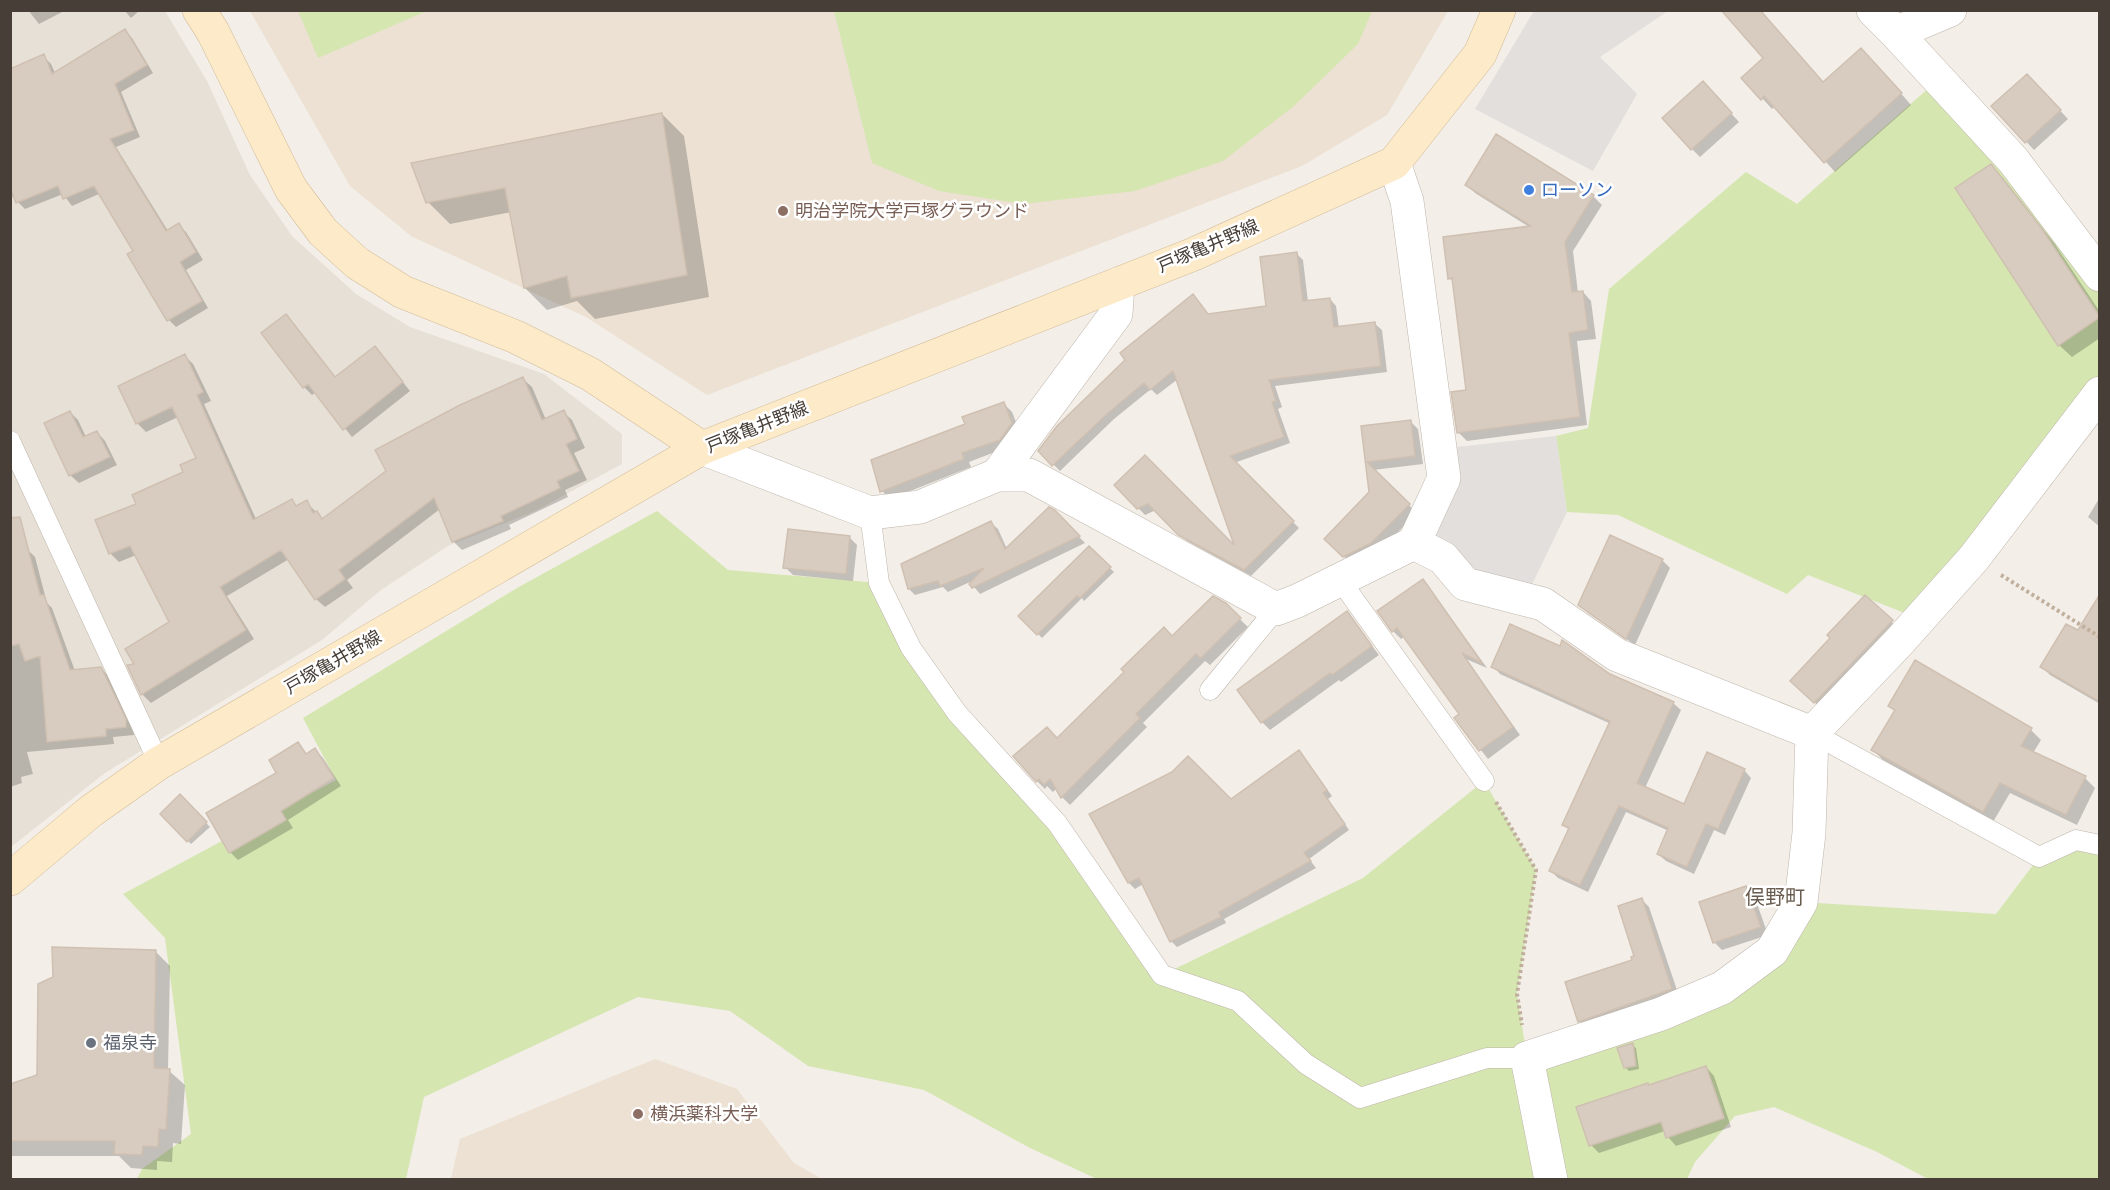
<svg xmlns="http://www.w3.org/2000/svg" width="2110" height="1190" viewBox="0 0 2110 1190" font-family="'Fira Sans Condensed','Noto Sans JP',sans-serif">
<rect width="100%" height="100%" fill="#f3eee8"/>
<!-- residential -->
<path fill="#e7e0d6" d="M11,11H165L207,81L250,175L292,236L356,294L410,327L544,374L622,434V464L535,511L448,546L381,590L322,640L105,773L11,847Z"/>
<!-- education -->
<path fill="#ece1d2" d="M250,11H1448L1387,115L1302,166L707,395L586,317L411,236L350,186Z
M655,1059L737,1089L794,1163L822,1179H451L460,1139Z"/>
<!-- green -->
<path fill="#d5e6b1" d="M298,11H427L318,58Z
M834,11V10L1372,11L1358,44L1294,106L1223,161L1135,191L1023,204L939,191L872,163Z
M1939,79L2099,275V393L1920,619L1808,575L1787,594L1618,515L1567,512L1556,436L1588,428L1609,289L1746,172L1797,204Z
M657,511L728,570L879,583L944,695L1057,823L1162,975L1363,878L1484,781L1536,870L1517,994L1527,1057L1722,988L1801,902L1996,914L2039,857L2099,845V1179H1928L1877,1152L1774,1107L1735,1116L1695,1162L1687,1179H1097L1030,1148L924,1090L808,1066L730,1011L638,997L424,1097L406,1179H137L142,1169L191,1134L165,938L123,894L336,780L303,718L517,588Z"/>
<!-- parking -->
<path fill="#e2dfdc" d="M1534,11H1668L1600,57L1637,94L1593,171L1475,109Z
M1556,436L1567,512L1525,599L1414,543L1439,449Z"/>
<!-- shadow -->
<path fill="#0003" d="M28,10H66L39,24Z
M124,10H140L131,18Z
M125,31L132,38L153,73L121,92L140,137L116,147L168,231L178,225L186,232L203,260L186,270L208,308L176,327L169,320L135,251L101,193L72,206L63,194L25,209L18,202L15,196L10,198V156L43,56L51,64L55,73Z
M1872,60L1911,105L1835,172L1775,106L1772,109L1744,78L1824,84Z
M2035,84L2068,119L2034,150L1993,106Z
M1711,91L1739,122L1700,157L1692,149Z
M662,114L684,136L709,297L595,319L577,301L547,310L525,288L511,212L450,224L428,202Z
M1991,166L2003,178L2054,243L2100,312V338L2072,357L2059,345Z
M1467,185L1593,196L1602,205L1573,251L1578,293L1583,292L1591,301L1596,339L1577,341L1587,425L1467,441L1458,432L1468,391L1454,282L1449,278L1531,228L1475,193Z
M1297,254L1303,260L1308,302L1330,299L1336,306L1339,328L1375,324L1382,330L1387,372L1275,386L1282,407L1278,409L1290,443L1234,463L1299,528L1251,576L1187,541L1156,510L1145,515L1116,485L1238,550L1178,379L1157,395L1151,389L1114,419L1060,471L1040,451L1193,296L1209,315L1268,307Z
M294,324L336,378L382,356L410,391L352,437L316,392L312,395L304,387Z
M185,356L193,364L211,401L204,404L256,519L292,501L297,507L306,502L324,520L523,379L532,387L546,420L563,412L572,420L585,448L574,453L587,480L565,490L568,497L509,525L511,529L462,550L453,541L440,509L347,580L353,588L325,607L316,599L289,559L227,596L254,639L151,703L142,694L129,666L137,665L171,622L136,555L119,562L110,553L138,505L185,473L198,459L178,417L146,432L137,423L120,387Z
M1004,404L1012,412L1020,432L1008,447L969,462L971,467L890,499L882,491L967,425Z
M70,412L78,420L86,437L97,432L105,441L117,465L79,483L70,475Z
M1410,421L1418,429L1423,464L1373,470L1417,513L1379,551L1352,564L1326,539L1371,493L1362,428Z
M2100,497V527L2088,517Z
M1054,511L1085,543L980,594L970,582L948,592L943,587L915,595L909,589L991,523L998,529L1007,549Z
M849,537L857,545L853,581L793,575L785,567Z
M1089,548L1114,572L1084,601L1082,598L1042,638L1021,616Z
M27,549L35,557L47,603L52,608L75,671L101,668L109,677L133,728L134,735L113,737L114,744L27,752L33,774L21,777L22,783L10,787V556Z
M1662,560L1670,568L1635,645L1588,613L1580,605Z
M1422,581L1430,589L1487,668L1466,659L1520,735L1488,759L1456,718L1461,715L1405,636L1401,639L1393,631Z
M1865,597L1900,630L1823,710L1800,689L1832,638Z
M2100,597V704L2050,675L2042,667L2078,633Z
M1225,605L1248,627L1210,665L1205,661L1143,723L1147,727L1070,805L1062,797L1057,788L1053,792L1047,786L1045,789L1037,781L1057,740L1172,638Z
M1347,613L1379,655L1341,682L1339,680L1270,730L1262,722Z
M1493,666L1609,675L1673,703L1681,710L1645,788L1684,806L1744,770L1751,778L1725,835L1714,830L1694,874L1666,861L1658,854L1669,831L1626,812L1588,892L1558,878L1551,871L1569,830L1564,825L1611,724L1500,674Z
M1890,706L2031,730L2041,740L2033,753L2085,778L2095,788L2077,825L2010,793L1993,822L1883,760L1873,750L1896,711Z
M298,744L307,754L315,750L323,758L341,786L288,820L293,828L238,860L230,852L278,773Z
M1299,752L1332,796L1328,799L1349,830L1309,859L1316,868L1224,919L1226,923L1177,947L1171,941L1143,884L1135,889L1129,883L1091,815L1231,801Z
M180,796L210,827L191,844L162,814Z
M1746,887L1754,895L1768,935L1722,950L1714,942Z
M1641,899L1649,907L1679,996L1587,1028L1579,1021L1636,957Z
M155,951L170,966L168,1070L185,1085L181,1144L173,1143L172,1162L157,1161V1170L131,1168L119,1156H12L10,1154V1085L39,1076Z
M1632,1045L1636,1048L1639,1069L1629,1071L1625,1067Z
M1706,1067L1714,1076L1731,1127L1676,1146L1668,1137L1665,1131L1599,1153L1591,1145L1649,1086Z"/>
<!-- building -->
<path fill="#d8ccc0" stroke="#cfc0b1" stroke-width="1.5" d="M1721,10H1760L1823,82L1861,48L1902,93L1824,163L1764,96L1761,100L1741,78L1763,58Z
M125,29L147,65L115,84L134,130L110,139L166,231L179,223L196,252L180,262L202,301L167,321L127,254L133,251L94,186L63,199L58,186L16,203L10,188V69L44,54L52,74Z
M2027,74L2061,110L2025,143L1991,106Z
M1703,81L1732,113L1691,150L1662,118Z
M662,113L687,275L571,298L567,276L524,288L505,188L426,203L411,163Z
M1496,134L1594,195L1565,242L1572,292L1583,291L1588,330L1569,333L1580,417L1457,433L1451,392L1466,390L1452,278L1448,279L1443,237L1531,226L1465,185Z
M1991,164L2042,229L2100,317L2058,346L1955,188Z
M1297,252L1303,301L1330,298L1334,327L1375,322L1381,366L1269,380L1276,401L1272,402L1284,437L1230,456L1294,521L1244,570L1178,535L1148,504L1137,509L1114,485L1145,455L1234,545L1173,371L1150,390L1144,383L1108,413L1052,466L1038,451L1057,426L1125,360L1120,353L1193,294L1208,314L1266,306L1260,257Z
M286,314L335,377L375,346L403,382L343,430L308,384L303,388L261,333Z
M185,354L203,392L197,395L253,520L292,499L296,506L307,500L313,513L317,511L322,519L386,471L375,450L460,405L523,377L542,420L564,410L577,439L566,444L579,471L557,481L560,488L501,516L503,521L452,542L434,498L339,570L345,579L315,600L281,550L220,587L246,630L141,695L127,665L134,664L125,649L169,622L130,546L109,554L95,520L136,504L132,495L183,472L180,465L196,458L172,407L136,424L118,386Z
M1004,402L1012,423L1000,440L962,453L964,459L880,492L871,460L965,424L962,417Z
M70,411L83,437L97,431L110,457L69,476L44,423Z
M1411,420L1415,456L1367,462L1410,504L1371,543L1343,557L1324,539L1369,492L1361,426Z
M1049,507L1055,510L1080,536L972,588L969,584L984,568L940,586L938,581L908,589L901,564L991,521L1005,549Z
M20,517L40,595H44L70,670L101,667L126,719V727L106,729V736L47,742L40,656L25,661L19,644L10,646V518Z
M788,529L850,536L846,574L783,568Z
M1610,535L1663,559L1626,639L1578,605Z
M1089,546L1111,567L1080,598L1077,596L1037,635L1018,616Z
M1423,579L1482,663L1462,653L1513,727L1479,751L1454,718L1459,714L1397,628L1392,632L1377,611Z
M2100,594V702L2040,667L2066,624L2078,630Z
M1865,595L1893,620L1814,703L1790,681L1830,638L1827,635Z
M1213,596L1226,603L1241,618L1201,658L1196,654L1136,714L1140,718L1061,798L1050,779L1044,785L1039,779L1036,782L1013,756L1047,727L1057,738L1124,672L1121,669L1164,627L1172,636Z
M1347,611L1372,646L1332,675L1330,673L1261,723L1237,690Z
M1510,624L1560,646L1562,640L1610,674L1674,702L1637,783L1684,804L1707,752L1745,769L1718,829L1706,824L1687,867L1657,854L1668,828L1619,806L1580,885L1549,871L1569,828L1562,825L1610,721L1491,667Z
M1915,660L2032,728L2021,746L2086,776L2066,815L2000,783L1983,812L1871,750L1895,710L1888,706Z
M298,742L306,754L315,748L334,778L281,811L286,820L229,853L206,813L276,773L269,760Z
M1299,750L1327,790L1323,793L1345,824L1304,853L1311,861L1219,912L1221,917L1170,942L1139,878L1128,883L1089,814L1172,772L1188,756L1231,799Z
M180,794L207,822L187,842L160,814Z
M1746,886L1761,927L1713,943L1699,902Z
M1642,898L1672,989L1578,1022L1565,982L1632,960L1631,957L1634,956L1618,906Z
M52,947L156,950L154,1068L170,1069L166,1130L159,1129L158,1147L143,1146L142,1155L114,1154L115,1141H10V1084L37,1075L38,984L53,977Z
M1633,1043L1636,1066L1624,1068L1617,1048Z
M1706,1066L1724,1118L1666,1138L1661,1122L1589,1146L1576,1107L1648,1083L1649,1085Z"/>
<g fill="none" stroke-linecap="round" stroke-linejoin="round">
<!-- lane casing -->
<g stroke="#beb5aa" stroke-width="21">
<path id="lane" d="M10,441L159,763
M870,513L879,583L911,648L957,713L1057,823L1162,975L1238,1001L1306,1064L1360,1098L1487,1058H1527
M1340,580L1484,781
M1210,690L1276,609
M1812,733L2039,857L2076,840L2100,845"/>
</g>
<!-- street casing -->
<g stroke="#beb5aa" stroke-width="34">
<path id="street" d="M1873,10L1896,33L2013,160L2100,275
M1896,33L1950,10
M702,448L870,513L920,507L997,475L1116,314L1118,284
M997,475H1029L1276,609L1297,601L1414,543L1444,478L1407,201L1394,163
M1414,543L1443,558L1465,584L1543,604L1617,655L1812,733L1809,833L1801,902L1772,951L1722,988L1661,1014L1527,1058L1551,1180
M1812,733L1899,642L1974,558L2100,393"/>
</g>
<!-- secondary casing -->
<g stroke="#d2bc99" stroke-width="34">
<path id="secondary" d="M199,10L213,32L291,189L323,232L357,263L403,292L516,337L590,374L702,448
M10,879L91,811L159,763L702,448L1194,254L1394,163L1480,54L1499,10"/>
</g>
<!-- path -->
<path stroke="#c0af9c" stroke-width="4" stroke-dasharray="3 3" stroke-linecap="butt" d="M2001,575L2100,637
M1496,802L1536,870L1517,994L1522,1025"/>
<!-- lane -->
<use href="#lane" stroke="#fff" stroke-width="20"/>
<!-- street -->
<use href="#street" stroke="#fff" stroke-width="33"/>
<!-- secondary -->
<use href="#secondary" stroke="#fdeac8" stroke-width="33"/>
</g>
<!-- markers -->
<circle fill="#3f7fe0" stroke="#fff" stroke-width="2" cx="1529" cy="190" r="6"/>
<g fill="#8d6e63" stroke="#fff" stroke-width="2">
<circle cx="783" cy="211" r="6"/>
<circle cx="638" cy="1114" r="6"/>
</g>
<circle fill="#6b7280" stroke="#fff" stroke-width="2" cx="91" cy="1043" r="6"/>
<g text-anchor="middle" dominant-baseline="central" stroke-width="5" stroke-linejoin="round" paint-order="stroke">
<!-- shop labels -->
<g font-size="18" fill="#366cbe" stroke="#fff" text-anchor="start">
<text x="1541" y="190">ローソン</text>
</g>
<!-- education labels -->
<g font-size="18" fill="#785e54" stroke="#fff" text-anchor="start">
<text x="795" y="211">明治学院大学戸塚グラウンド</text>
<text x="650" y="1114">横浜薬科大学</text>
</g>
<!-- street labels -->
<g font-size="18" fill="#463e37" stroke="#fff">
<text transform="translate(1208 246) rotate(-23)">戸塚亀井野線</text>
<text transform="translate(757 427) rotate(-22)">戸塚亀井野線</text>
<text transform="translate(333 662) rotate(-30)">戸塚亀井野線</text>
</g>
<!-- worship labels -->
<g font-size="18" fill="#5b616d" stroke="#fff" text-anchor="start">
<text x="103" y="1043">福泉寺</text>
</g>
<!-- neighbourhood labels -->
<g font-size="20" fill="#695b4e" stroke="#fff">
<text x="1775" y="897">俣野町</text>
</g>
</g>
<!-- border -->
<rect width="2110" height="1190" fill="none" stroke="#463e37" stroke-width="24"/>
</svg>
